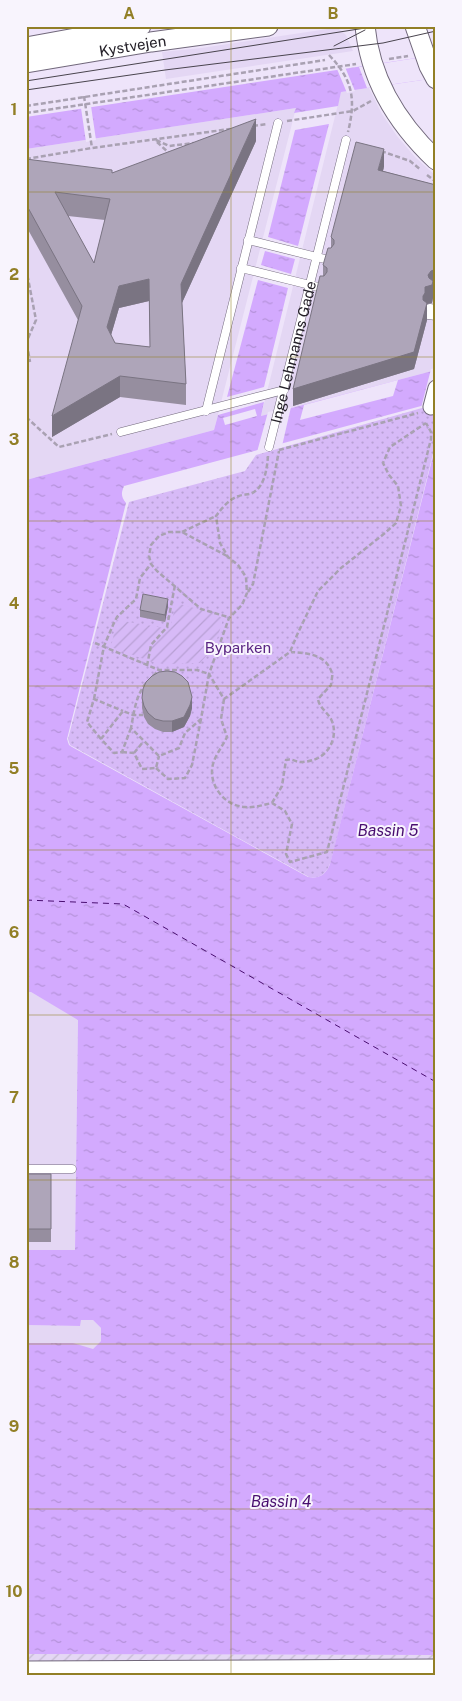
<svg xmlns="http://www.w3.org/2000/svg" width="462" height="1701" viewBox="0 0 462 1701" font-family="'Public Sans',sans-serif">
<defs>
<pattern id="industrial-furrows" width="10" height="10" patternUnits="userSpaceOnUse" patternTransform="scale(1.25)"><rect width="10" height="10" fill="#e4d7f4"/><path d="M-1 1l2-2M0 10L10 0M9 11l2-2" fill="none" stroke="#c3b8d1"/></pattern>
<pattern id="park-dots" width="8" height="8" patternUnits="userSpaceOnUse" patternTransform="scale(1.25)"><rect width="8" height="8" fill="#d7baf7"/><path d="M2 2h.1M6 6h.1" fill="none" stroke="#b8a0d4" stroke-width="1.8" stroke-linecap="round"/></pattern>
<pattern id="garden-furrows" width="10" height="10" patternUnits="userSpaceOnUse" patternTransform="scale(1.25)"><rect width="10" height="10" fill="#d7baf7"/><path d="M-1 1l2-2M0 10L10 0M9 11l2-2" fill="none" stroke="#b8a0d4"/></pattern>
<pattern id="water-ripples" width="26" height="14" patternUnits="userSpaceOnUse" patternTransform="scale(1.25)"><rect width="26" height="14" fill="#d3aafe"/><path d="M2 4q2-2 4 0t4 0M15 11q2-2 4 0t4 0" fill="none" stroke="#b592da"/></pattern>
</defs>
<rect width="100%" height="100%" fill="#eee4fa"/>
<!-- built -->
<path fill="#e4d7f4" d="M334,28L339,29L346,35L353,51L166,79L162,52L201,48Z
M369,88L382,114L397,136L415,157L436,176V370L261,416L341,92Z
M296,108L214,430L26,480V149Z
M26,992H31L78,1019L75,1250H26Z
M81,1320H93L101,1328V1341L93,1349H79L73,1343H26V1325L79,1326Z"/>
<!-- industrial -->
<path fill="url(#industrial-furrows)" d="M26,1654L436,1655V1675H26Z"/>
<!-- park -->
<path fill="url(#park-dots)" d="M436,404C436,412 435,418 434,426C434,430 436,437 436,442L331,861C327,872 322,879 309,877L70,745L68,739L129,502L245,471L256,455Z"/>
<!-- garden -->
<path fill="url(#garden-furrows)" d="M176,603L216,614L223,619L215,646L200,663L165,664L152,662L111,647L117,620L170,629Z"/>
<!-- water -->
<path fill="url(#water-ripples)" d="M436,55V78L341,92L338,106L294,113L296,108L26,149V117Z
M329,124L298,246L268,237L295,130Z
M265,251L295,259L291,274L261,265Z
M258,280L288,288L264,387L227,397Z
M436,370V402L124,486C121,493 121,497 126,503L67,739L69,745L72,747L308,877C320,879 326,874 330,864L436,444V1655L26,1654V1343H73L93,1349L101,1341V1328L93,1320H81L80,1326L26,1325V1250H75L78,1020L31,992H26V480L214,430L218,415L264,402L261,416Z"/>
<!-- pier -->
<path fill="#eee4fa" d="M436,55V78L367,88L359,67Z
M341,67H345L355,91L347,93L337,69Z
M91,106L96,140L86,142L81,108Z
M436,368V404L421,408L431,369Z
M398,380L393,396L300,420L304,405Z
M291,407L282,446L257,452L268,412Z
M255,409L257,416L225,425L223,418Z"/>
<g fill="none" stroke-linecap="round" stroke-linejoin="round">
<!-- ferry -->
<path stroke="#490e70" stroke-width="1" stroke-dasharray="6 5" stroke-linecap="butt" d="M26,900L123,904L436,1082"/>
<!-- service casing -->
<g stroke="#71687b" stroke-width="9">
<g id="service">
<path d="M248,240L329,260"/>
<path d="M241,268L322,288"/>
<path d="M434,293L436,292"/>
<path d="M430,308L436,309"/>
<path d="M428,315L436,316"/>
<path d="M206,411L278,123"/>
<path d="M121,432L284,390"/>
<path id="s1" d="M269,447L346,140"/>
<path d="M26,1169H72"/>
</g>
</g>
<!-- minor casing -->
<g stroke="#71687b" stroke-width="17">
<path id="minor" d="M431,407L436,388
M26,1669L436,1667"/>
</g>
<!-- tertiary casing -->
<g stroke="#71687b" stroke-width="21">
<g id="tertiary">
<path d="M365,26C370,79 398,124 436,160"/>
<path d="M415,26L429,66L436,79"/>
<path d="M26,47L141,26"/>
<path id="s2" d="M26,63L151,42L268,26"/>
</g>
</g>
<!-- path -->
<path stroke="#a9a1b2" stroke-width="2.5" stroke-dasharray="5 2.5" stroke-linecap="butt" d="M329,55C353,80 356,99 348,132
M389,59L408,56
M84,96L92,148
M26,106L325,60
M26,113L356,64
M287,121L353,111L371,101
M253,126L267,124
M156,140L169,146L194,143
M157,142L170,154
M381,151L410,161L421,170
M26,159L92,148L230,129
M427,175L436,182
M26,268L36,320L26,343
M27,344L30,362
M26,417L59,447L112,434
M279,450L418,413
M268,456C267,468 265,485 254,492C250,495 244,494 239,496C229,499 222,508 216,516L220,543L228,557L238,565L246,577L247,593L242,605L229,618L209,674L224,699L290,652L297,635L318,591L341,568L385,533L396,523L401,506L398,486L389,475L383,463L390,447L426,423
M182,532L216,516
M227,556L182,532H169L159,536L151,545L149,556L151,564L157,571L201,609L228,617
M248,592L253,584L279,451
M95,643L159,670H197L209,674L201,719L185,733L179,748L159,756L131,728C134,712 136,694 147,682
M147,666L151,645L167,627L175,585
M153,676L159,670
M94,699L104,646L113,625L117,617L136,599L140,578L151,564
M224,699L221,719L227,737C223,745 217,753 214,761C206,782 223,806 245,807C254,808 263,805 272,803L285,811L292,824L286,854L290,862L327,852L431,439V432L426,423
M131,728L122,752L114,753L101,739L123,711L133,715H143
M101,739L87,722L94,699L123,711
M122,752L134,753L142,769L156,768L159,756
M134,753L143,742
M156,768L168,779L185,778L192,765L201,719
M272,803L282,786L286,760C292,758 295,762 301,762C305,762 310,761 313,760C330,755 339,735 331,719C327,712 319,707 318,699L331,685C331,682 333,676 332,673C326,654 307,653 291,652"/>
<!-- service -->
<use href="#service" stroke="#fff" stroke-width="8"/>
<!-- minor -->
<use href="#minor" stroke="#fff" stroke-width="15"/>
<!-- tertiary -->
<use href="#tertiary" stroke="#fff" stroke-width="19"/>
<!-- tram -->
<path stroke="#49444e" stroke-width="1" d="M334,46L365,30
M26,81L378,26
M26,90L165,70L383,43L436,31"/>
</g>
<!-- wall -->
<path fill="#968e9f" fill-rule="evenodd" d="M256,141L182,303L186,384V405L120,397L52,437L78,320L26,226V159L112,173ZM68,216L105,220L94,263ZM149,301L150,347L115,343L111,335L119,308Z
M384,167L383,171L436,185V286L433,288V298L432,303L427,304V320L414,369L293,406L323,276V265L331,248V237Z
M168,606L165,622L140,617V610Z
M142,698L192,708L190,716L184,727L172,732H163L155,729L148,724L144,717L142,708Z
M26,1174H51V1242H26Z"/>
<!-- shaded-wall -->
<path fill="#7a7482" d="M256,119V141L181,305V284Z
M384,149V167L378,187V170Z
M436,269V286L433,288V298L432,303L427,304V320L414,369L293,406V389L423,296L428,275L431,271Z
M149,279V301L119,308L107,349V327L119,286Z
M120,376V397L52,437V416Z
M168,599V606L165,622V615Z
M192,697V708L190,716L184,727L172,732V721Z"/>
<!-- building -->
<path fill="#aea5b9" stroke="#7a7482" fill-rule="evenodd" d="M256,119L181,284L186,384L120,376L52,416L82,306L26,204V159L112,170V173ZM55,192L110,199L94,263ZM149,279L150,347L115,343L107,327L119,286Z
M356,142L384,149L378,170L436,185V269L431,271L428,275L429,278L433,281L432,285L425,287V293L423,296V300L427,303L414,352L293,389L320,276H324L327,272V268L323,265L328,248H331L334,244V240L331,237Z
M143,594L168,599L165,615L140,610Z
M167,671L175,672L182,676L188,682L192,697L190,705L184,717L172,721H163L155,719L148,713L144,706L142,698L143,689L146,682L152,676L159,672Z
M26,1174H51V1229H26Z"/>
<!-- grid -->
<path fill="none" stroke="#927f26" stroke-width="1" stroke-opacity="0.55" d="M231,26V1675M26,192H436M26,357H436M26,521H436M26,686H436M26,850H436M26,1015H436M26,1180H436M26,1344H436M26,1509H436"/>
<g text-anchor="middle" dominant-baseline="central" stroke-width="4" stroke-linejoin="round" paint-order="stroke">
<!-- street labels -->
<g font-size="15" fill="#242028" stroke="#f8f4fd">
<text stroke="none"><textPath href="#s2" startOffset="108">Kystvejen</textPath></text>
<text stroke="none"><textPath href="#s1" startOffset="98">Inge Lehmanns Gade</textPath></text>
</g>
<!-- park labels -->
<g font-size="15" fill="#5a2583" stroke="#f8f4fd">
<text x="238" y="647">Byparken</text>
</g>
<!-- water labels -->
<g font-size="16" font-style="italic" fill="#490e70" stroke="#f8f4fd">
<text x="388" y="830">Bassin 5</text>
<text x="281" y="1501">Bassin 4</text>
</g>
</g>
<!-- border -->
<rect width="462" height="1701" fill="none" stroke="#f8f4fd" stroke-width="55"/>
<rect x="28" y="28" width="406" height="1646" fill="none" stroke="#927f26" stroke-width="2"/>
<g font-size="16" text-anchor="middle" font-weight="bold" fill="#927f26">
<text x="129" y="19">A</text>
<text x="333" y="19">B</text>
<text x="14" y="115">1</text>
<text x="14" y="280">2</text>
<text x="14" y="445">3</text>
<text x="14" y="609">4</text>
<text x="14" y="774">5</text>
<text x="14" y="938">6</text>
<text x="14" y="1103">7</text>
<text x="14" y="1268">8</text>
<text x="14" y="1432">9</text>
<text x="14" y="1597">10</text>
</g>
</svg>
